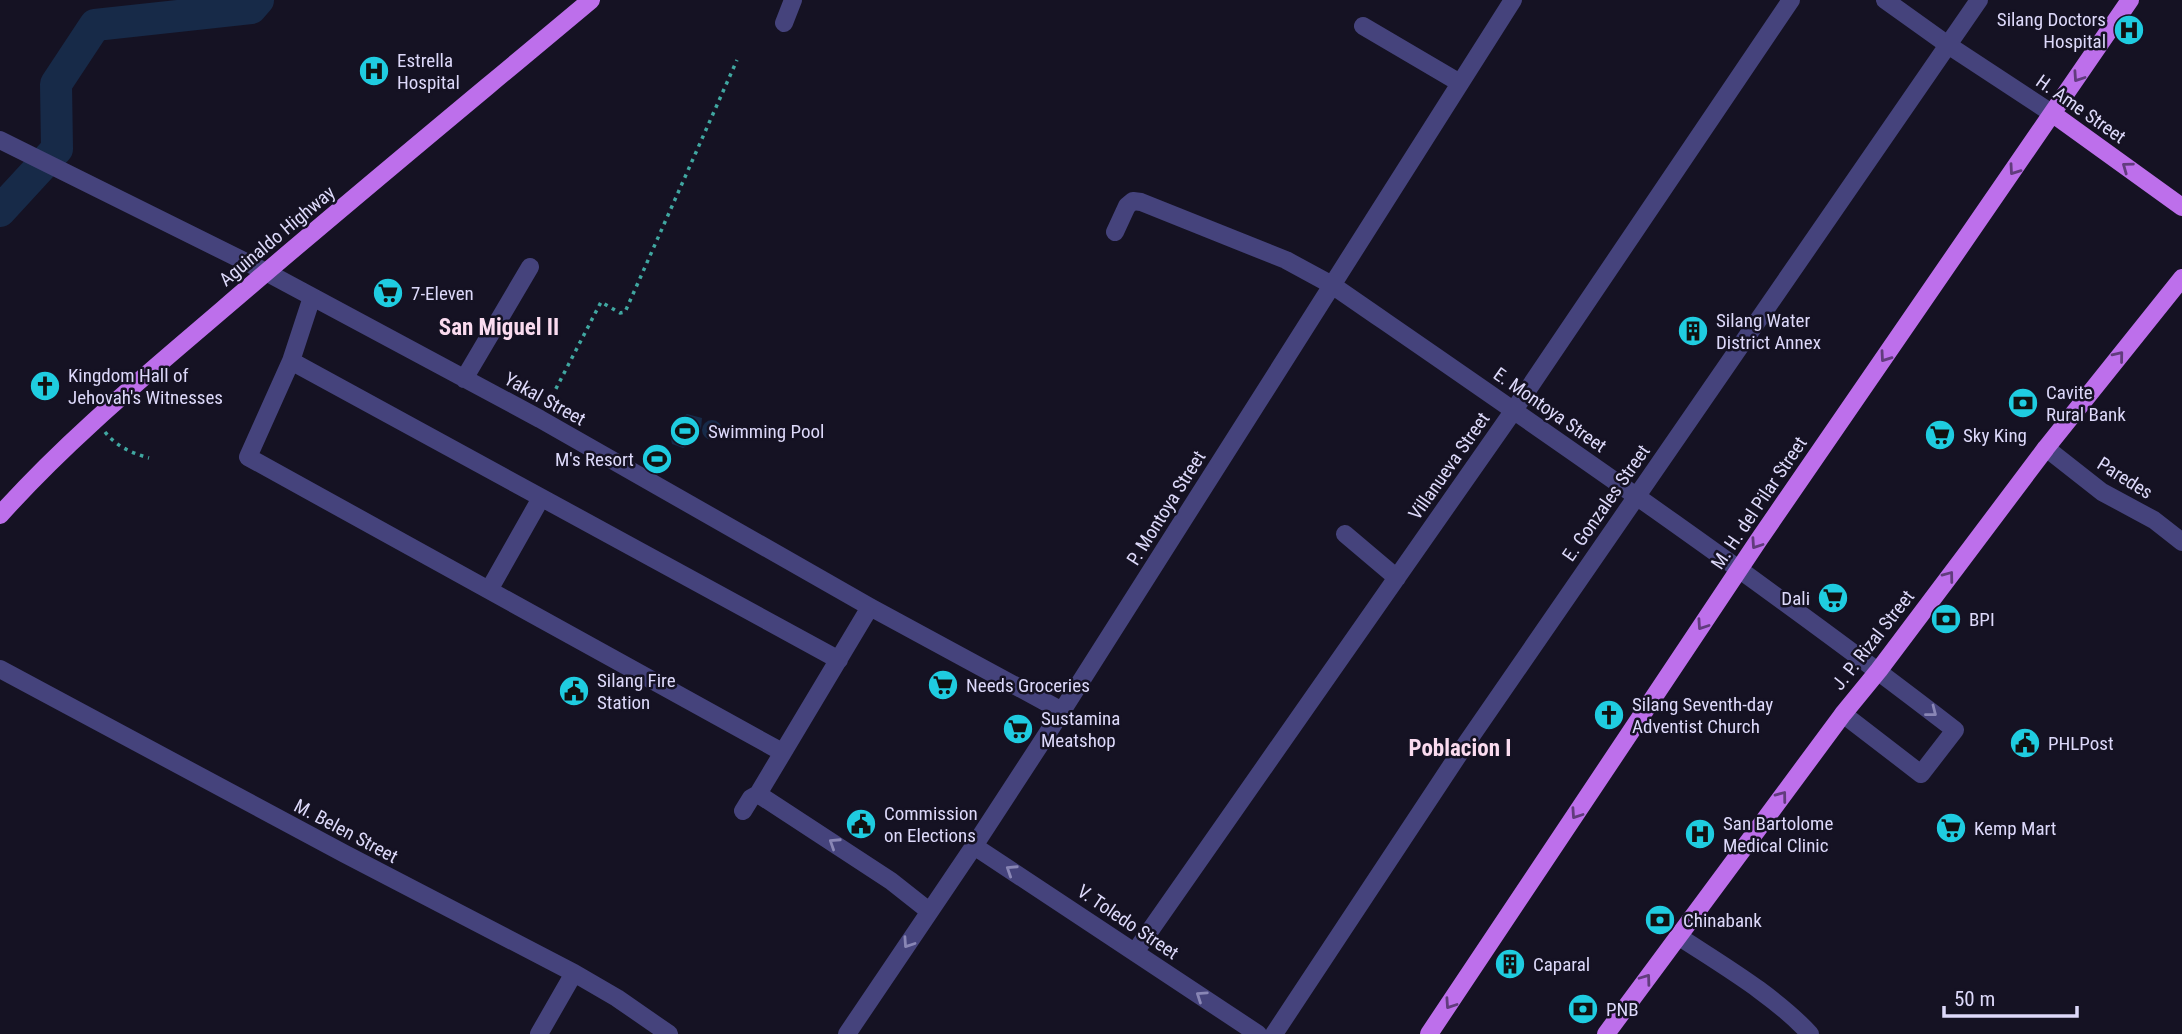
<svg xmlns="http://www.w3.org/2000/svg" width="2182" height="1034" viewBox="0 0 2182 1034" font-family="'Roboto Condensed',sans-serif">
<rect width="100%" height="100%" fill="#151223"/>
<!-- water -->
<path fill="#172a48" d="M687,414L702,418L701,429L693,434L687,446L683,448L672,444C669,432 677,421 687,414Z
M702 430a10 10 0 1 1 20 0a10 10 0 1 1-20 0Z"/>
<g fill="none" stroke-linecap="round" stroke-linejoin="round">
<!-- river -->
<path stroke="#172a48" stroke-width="32" d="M0,211L57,149L56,84L95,25L251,8L258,0"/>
<!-- path -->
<path stroke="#40a7a1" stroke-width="3.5" stroke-dasharray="3.5 5" stroke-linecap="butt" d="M548,404L601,302L620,313L625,312L737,60
M105,432C117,447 132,453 149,458"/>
<!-- minor -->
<path stroke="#45437c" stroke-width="18" d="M1885,0L1948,45L2053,114
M784,23L793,0
M1363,26L1460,83
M0,140L266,272L540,419L870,607L1062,711
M1115,232L1127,206L1133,201L1141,202L1286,260L1332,285C1542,430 1753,574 1955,730L1921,774L1843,714
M312,297L291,361L248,457L782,752
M291,361L839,660
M464,379L530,267
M2046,448L2102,492L2154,520L2182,542
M1345,534L1397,578
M489,590L541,498
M0,669L345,854L574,973L617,998L669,1034
M758,794L870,607
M743,811L751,798L758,794L891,881L929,911
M974,846L1258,1034
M1678,936C1722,965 1774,995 1810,1034
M1135,952L1514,410L1791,0
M539,1034L574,973
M847,1034L974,846L1062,711L1513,0
M1274,1034L1461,751L1979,0"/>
<!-- major -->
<path stroke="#bd6feb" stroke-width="18" d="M2053,114L2182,207
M0,515C67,440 145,376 222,310C344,205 468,103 591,0
M1429,1034L1758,541L2130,0
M1606,1034L1843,714L1879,670L2046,448L2182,278"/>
</g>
<!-- one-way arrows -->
<defs><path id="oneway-chevron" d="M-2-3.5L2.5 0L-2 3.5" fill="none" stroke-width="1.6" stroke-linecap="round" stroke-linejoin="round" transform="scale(1.75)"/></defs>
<g stroke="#613c7d">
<use href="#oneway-chevron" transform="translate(2078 77) rotate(124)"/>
<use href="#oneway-chevron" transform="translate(2127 167) rotate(-144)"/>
<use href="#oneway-chevron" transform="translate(2014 170) rotate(125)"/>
<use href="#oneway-chevron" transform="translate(2119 356) rotate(-51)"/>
<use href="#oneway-chevron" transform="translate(1885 357) rotate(125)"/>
<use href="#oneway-chevron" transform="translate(1756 544) rotate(124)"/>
<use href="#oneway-chevron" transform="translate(1949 576) rotate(-53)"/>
<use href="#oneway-chevron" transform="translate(1702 625) rotate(124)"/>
<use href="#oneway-chevron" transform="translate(1782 796) rotate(-53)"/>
<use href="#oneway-chevron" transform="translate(1576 814) rotate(124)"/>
<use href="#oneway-chevron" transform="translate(1646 979) rotate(-54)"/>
<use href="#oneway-chevron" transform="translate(1450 1004) rotate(124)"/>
</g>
<g stroke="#8986b5">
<use href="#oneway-chevron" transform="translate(1932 712) rotate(38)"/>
<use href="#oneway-chevron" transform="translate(834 843) rotate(-147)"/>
<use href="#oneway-chevron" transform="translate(1011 870) rotate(-147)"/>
<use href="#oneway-chevron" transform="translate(908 943) rotate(124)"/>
<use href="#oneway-chevron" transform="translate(1201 996) rotate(-146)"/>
</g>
<!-- icons -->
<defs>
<g id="hospital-disc" transform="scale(1.575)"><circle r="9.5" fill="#1fcce0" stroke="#151223"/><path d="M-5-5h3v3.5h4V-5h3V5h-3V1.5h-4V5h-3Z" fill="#111"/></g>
<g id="supermarket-disc" transform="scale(1.575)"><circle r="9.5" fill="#1fcce0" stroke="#151223"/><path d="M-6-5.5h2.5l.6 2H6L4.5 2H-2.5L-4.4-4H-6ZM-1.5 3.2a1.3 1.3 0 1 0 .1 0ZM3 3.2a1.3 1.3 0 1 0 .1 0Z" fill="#111"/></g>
<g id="building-disc" transform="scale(1.575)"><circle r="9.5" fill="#1fcce0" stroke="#151223"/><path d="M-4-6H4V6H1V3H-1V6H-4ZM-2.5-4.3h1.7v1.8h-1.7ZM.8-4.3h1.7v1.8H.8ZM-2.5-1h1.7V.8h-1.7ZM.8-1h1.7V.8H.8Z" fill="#111"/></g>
<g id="church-disc" transform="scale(1.575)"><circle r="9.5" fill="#1fcce0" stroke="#151223"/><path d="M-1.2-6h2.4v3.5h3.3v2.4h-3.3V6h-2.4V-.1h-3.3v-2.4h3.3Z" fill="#111"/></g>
<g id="bank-disc" transform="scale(1.575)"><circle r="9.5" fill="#1fcce0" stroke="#151223"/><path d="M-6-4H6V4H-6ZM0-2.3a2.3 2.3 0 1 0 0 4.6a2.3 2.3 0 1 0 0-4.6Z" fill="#111"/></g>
<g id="stadium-disc" transform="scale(1.575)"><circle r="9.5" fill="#1fcce0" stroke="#151223"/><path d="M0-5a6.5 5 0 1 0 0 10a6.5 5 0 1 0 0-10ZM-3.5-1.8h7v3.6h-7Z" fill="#111"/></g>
<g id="civic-disc" transform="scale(1.575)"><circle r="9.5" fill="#1fcce0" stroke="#151223"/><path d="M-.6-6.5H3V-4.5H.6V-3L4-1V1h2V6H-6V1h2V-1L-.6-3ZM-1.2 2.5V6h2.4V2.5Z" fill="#111"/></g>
</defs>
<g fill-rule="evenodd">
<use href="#hospital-disc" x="2129" y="30"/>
<use href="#hospital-disc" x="374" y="71"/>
<use href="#supermarket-disc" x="388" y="293"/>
<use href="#building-disc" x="1693" y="331"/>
<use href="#church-disc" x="45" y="386"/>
<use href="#bank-disc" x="2023" y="403"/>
<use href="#stadium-disc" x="685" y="431"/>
<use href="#supermarket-disc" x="1940" y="435"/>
<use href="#stadium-disc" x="657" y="459"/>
<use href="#supermarket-disc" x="1833" y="598"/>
<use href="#bank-disc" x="1946" y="619"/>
<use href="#supermarket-disc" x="943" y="685"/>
<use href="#civic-disc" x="574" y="691"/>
<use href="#church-disc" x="1609" y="715"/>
<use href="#supermarket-disc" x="1018" y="729"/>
<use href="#civic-disc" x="2025" y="743"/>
<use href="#civic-disc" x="861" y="824"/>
<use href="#supermarket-disc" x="1951" y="828"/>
<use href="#hospital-disc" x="1700" y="834"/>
<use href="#bank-disc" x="1660" y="920"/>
<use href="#building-disc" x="1510" y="964"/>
<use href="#bank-disc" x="1583" y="1009"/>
</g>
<g text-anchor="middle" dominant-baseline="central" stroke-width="5" stroke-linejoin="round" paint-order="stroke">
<!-- poi labels -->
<g font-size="19" fill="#ddd9fa" stroke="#151223" text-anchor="start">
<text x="2106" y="19" text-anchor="end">Silang Doctors<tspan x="2106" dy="22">Hospital</tspan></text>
<text x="397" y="60">Estrella<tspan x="397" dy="22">Hospital</tspan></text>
<text x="411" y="293">7-Eleven</text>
<text x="1716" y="320">Silang Water<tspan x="1716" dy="22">District Annex</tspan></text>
<text x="68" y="375">Kingdom Hall of<tspan x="68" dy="22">Jehovah's Witnesses</tspan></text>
<text x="2046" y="392">Cavite<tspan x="2046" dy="22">Rural Bank</tspan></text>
<text x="708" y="431">Swimming Pool</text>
<text x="1963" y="435">Sky King</text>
<text x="634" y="459" text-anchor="end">M's Resort</text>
<text x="1810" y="598" text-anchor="end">Dali</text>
<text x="1969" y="619">BPI</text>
<text x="597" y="680">Silang Fire<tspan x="597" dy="22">Station</tspan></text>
<text x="966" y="685">Needs Groceries</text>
<text x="1632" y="704">Silang Seventh-day<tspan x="1632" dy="22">Adventist Church</tspan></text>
<text x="1041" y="718">Sustamina<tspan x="1041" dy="22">Meatshop</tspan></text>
<text x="2048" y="743">PHLPost</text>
<text x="884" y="813">Commission<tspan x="884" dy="22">on Elections</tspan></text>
<text x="1723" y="823">San Bartolome<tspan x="1723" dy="22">Medical Clinic</tspan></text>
<text x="1974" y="828">Kemp Mart</text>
<text x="1683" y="920">Chinabank</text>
<text x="1533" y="964">Caparal</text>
<text x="1606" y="1009">PNB</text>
</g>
<!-- street labels -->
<g font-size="19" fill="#ddd9fa" stroke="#151223">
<text transform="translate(2081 109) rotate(35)">H. Ame Street</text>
<text transform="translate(277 236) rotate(-40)">Aguinaldo Highway</text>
<text transform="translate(545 399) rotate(29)">Yakal Street</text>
<text transform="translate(1550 410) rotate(35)">E. Montoya Street</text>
<text transform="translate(1449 466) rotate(-55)">Villanueva Street</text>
<text transform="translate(2125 478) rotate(32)">Paredes</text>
<text transform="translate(1606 503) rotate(-55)">E. Gonzales Street</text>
<text transform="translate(1759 503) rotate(-56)">M. H. del Pilar Street</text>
<text transform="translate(1166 508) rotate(-58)">P. Montoya Street</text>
<text transform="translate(1873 640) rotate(-52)">J. P. Rizal Street</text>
<text transform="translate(346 831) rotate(28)">M. Belen Street</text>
<text transform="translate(1128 922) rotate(34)">V. Toledo Street</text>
</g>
<!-- quarter labels -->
<g font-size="23" font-weight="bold" fill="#fadbef" stroke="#151223">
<text x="499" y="327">San Miguel II</text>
<text x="1460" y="748">Poblacion I</text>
</g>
</g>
<!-- scale -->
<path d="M1944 1006v10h133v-10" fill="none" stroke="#ddd9fa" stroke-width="3.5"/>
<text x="1954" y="1006" font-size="21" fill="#ddd9fa" stroke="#151223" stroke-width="5" paint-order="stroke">50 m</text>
</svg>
